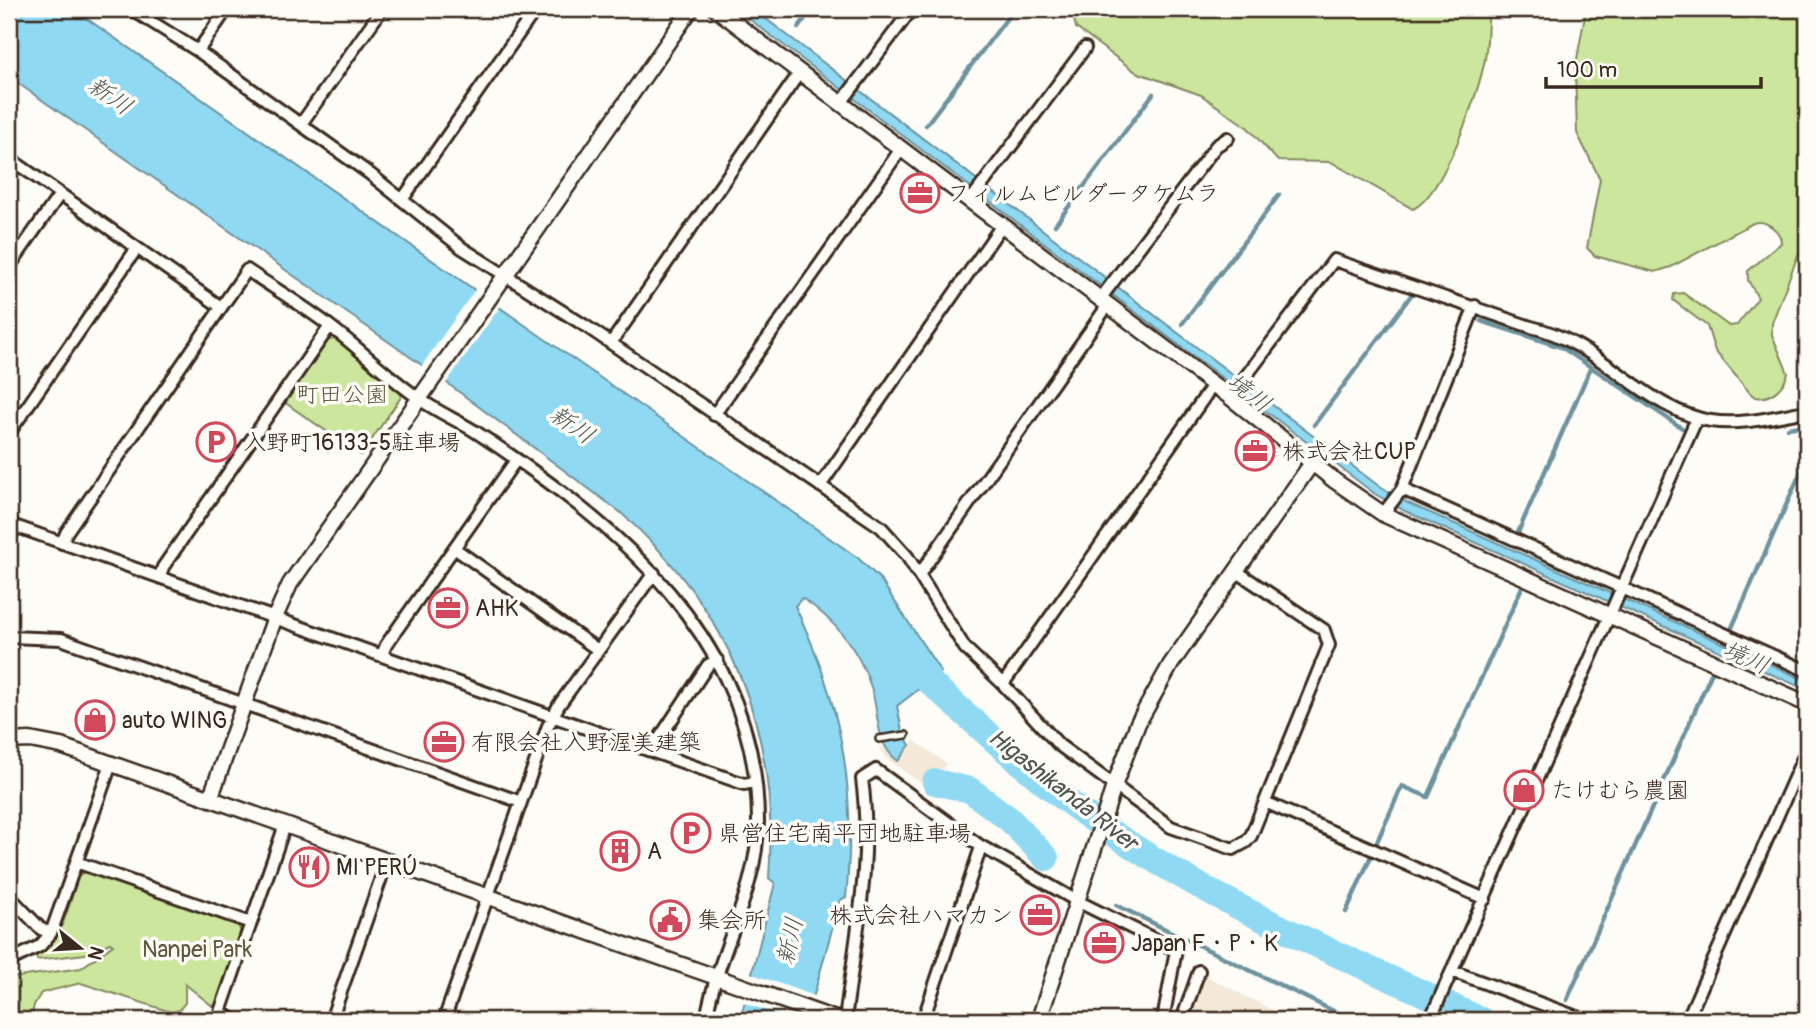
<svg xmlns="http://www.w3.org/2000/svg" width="1816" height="1029" viewBox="0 0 1816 1029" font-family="Pangolin,'Klee One',sans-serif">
<rect width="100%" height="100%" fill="#fdfcf7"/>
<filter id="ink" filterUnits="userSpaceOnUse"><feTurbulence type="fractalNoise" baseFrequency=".0143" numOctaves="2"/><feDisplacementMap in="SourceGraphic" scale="14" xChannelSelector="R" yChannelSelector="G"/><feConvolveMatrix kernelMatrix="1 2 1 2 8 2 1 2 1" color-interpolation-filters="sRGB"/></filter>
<g filter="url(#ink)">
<!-- built -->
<path fill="#f4e8d8" d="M914,740L947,764L932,785L936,788L933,792L886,758L879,744L898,761Z
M1204,975L1280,1014L1277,1020H1188Z"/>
<!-- green -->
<path fill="#cce69d" stroke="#84885e" stroke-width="2" d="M1078,9H1489C1487,27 1488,46 1484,64C1477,97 1443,195 1413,209L1331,162L1278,161L1248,128L1201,95L1136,72L1076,28L1074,19Z
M1586,9H1807V245L1798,255L1772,323V335L1788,373C1784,387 1771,400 1755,397L1750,393L1715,351L1707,326L1673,300L1674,294L1683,293L1729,326L1737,325L1758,298L1748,280V271L1781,243C1781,230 1765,219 1753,223L1671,267L1655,272L1595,256L1587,248L1600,179L1577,133L1575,70Z
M337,339L401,391V397L361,455L284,402L327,340Z
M85,872L238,925L241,932L215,1008L185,984V1003L179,1010L171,1012L81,983L41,993L34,1005L31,1020H9L10,978L81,968L113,945L110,943L85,954L37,960L36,956C63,941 69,903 79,875Z"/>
<!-- water -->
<path fill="#90d9f2" stroke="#6e939d" stroke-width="2" d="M9,9H73L858,558L880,579L941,672L897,706L902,731L910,745L898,761C874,743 880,714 871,687C859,650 835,620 802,598L795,606C842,704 857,789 846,897L840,900L807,1020H740L775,883L769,878C780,730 731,610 620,512L439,377L9,77Z
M736,9H753L1380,487L1408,503L1807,681V690L1405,511L1375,494Z"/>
<!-- pier -->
<path fill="#fdfcf7" d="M477,287L502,304L444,386L420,368Z
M750,973L817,997L811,1020H793L742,1002Z"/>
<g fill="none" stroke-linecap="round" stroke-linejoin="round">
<!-- stream -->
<path stroke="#6e939d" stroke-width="4.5" d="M798,28L812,9
M926,125L1014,9
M1055,225L1153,94
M1481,321L1561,347L1682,428
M1182,324L1279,195
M1314,425L1415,290
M1788,428L1807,425
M1516,537L1591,367
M1730,632L1807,458
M1375,846L1402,786L1428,797L1522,587
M1116,905L1352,1020
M1346,912L1372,854
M1567,1000L1712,672"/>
<!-- river -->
<path stroke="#90d9f2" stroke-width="26" d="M903,658C973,720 1041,787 1120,838C1232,912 1359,963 1481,1020
M935,782L970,790L1009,819L1046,858"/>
<!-- service casing -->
<g stroke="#3b2a1e" stroke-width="10">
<path id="service" d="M879,739L906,735"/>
</g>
<!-- minor casing -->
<g stroke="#3b2a1e" stroke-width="16">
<path id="minor" d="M131,9L198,51L370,174L462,248L587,327L881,527L907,556L965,648L1003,684L1059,745L1171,827L1233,849L1246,842L1251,836L1329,645L1324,630L1236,571
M198,51L227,9
M841,103L912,9
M301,124L382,9
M9,158L221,307
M402,200L536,9
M970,201L1085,48
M9,267L60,194
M1100,299L1216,146L1228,138
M611,343L800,72
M1230,397L1334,260L1531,327C1600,342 1646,411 1711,421C1742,426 1776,416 1807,411
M714,415L901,149
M9,433L137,248
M820,486L1002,225
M1402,489L1807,671
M1383,514L1402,489L1475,306
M9,524L744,784L755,782
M9,542L14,526
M62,543L66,533L247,270C275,289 304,306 331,327C360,349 387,376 417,397C435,411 457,420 476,432C616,524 758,638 758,822C758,892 717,952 706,1020
M454,548L598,650
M919,575L1108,305
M160,577L163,567L330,326
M9,637L61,639L521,802
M382,655L386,645L516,460
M1003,684L1213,385
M651,751L708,665L717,660
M1265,802L1485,899
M76,862L251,923
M9,896L41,929L51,933
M9,961L40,946L51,933L111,764
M1452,971L1585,1020
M234,1020L220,1012L285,825
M331,1020L387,861
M444,1020L548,726L559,705L654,573
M845,1020C855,940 873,859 862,779L876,770L979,845L1077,901L1176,950L1163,1020
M923,1020L981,847
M1182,1020L1199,971
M1430,1020L1697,418
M1687,1020L1807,749"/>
</g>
<!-- tertiary casing -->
<g stroke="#3b2a1e" stroke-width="19">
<path id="tertiary" d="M716,9L1230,397L1335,481L1383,514L1807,704
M9,741L30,740L61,746L838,1020
M210,799L275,617L290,584L691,9
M1039,1020L1114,786L1138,723L1171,664L1312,463"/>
</g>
<!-- service -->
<use href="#service" stroke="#fdfcf7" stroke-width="5"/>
<!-- minor -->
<use href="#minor" stroke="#fdfcf7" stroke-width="10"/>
<!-- tertiary -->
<use href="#tertiary" stroke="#fdfcf7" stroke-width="14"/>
</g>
</g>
<!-- icons -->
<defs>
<g id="office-ring" transform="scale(2.0125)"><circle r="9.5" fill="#fdfcf7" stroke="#d1495b" stroke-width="1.5"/><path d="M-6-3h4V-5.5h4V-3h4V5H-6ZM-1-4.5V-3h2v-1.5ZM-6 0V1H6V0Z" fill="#d1495b"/></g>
<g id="parking-ring" transform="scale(2.0125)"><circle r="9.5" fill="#fdfcf7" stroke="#d1495b" stroke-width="1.5"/><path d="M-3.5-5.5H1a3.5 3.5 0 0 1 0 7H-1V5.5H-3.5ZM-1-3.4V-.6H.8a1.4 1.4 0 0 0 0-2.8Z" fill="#d1495b"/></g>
<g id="shop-ring" transform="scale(2.0125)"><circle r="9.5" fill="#fdfcf7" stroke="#d1495b" stroke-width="1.5"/><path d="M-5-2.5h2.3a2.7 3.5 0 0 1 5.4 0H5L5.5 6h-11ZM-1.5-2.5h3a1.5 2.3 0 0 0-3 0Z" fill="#d1495b"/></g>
<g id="building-ring" transform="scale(2.0125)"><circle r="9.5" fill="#fdfcf7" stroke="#d1495b" stroke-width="1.5"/><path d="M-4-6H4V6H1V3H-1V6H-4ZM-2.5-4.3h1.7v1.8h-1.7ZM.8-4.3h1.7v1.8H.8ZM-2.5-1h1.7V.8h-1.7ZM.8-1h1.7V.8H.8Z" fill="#d1495b"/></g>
<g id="restaurant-ring" transform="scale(2.0125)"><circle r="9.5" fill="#fdfcf7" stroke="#d1495b" stroke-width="1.5"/><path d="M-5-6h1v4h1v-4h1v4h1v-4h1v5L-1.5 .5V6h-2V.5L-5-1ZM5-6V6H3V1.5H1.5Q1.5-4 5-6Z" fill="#d1495b"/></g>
<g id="civic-ring" transform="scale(2.0125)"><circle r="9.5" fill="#fdfcf7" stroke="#d1495b" stroke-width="1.5"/><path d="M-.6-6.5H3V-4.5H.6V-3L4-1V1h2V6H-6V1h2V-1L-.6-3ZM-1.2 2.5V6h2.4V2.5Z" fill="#d1495b"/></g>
</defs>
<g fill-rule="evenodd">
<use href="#office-ring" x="920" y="193"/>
<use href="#parking-ring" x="216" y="442"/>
<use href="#office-ring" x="1255" y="451"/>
<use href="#office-ring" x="448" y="608"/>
<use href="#shop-ring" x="95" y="720"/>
<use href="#office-ring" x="444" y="742"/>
<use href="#shop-ring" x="1524" y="790"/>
<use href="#parking-ring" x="691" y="833"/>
<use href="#building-ring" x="620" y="851"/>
<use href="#restaurant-ring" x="309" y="867"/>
<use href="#office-ring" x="1040" y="915"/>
<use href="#civic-ring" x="670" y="920"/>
<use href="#office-ring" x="1104" y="943"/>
</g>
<g text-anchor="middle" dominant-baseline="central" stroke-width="7" stroke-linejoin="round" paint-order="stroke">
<!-- poi labels -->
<g font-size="23" fill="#3b2a1e" stroke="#fdfcf7" text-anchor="start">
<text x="947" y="193">フィルムビルダータケムラ</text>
<text x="243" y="442">入野町16133-5駐車場</text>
<text x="1282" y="451">株式会社CUP</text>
<text x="475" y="608">AHK</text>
<text x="122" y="720">auto WING</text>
<text x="471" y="742">有限会社入野渥美建築</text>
<text x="1551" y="790">たけむら農園</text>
<text x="718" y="833">県営住宅南平団地駐車場</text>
<text x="647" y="851">A</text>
<text x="336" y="867">MI PERÚ</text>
<text x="1013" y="915" text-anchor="end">株式会社ハマカン</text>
<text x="697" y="920">集会所</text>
<text x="1131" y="943">Japan F・P・K</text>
</g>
<!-- park labels -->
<g font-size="23" fill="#5f593e" stroke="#fdfcf7">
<text x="342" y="394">町田公園</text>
<text x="197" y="949">Nanpei Park</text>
</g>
<!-- water labels -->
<g font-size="24" font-style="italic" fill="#505653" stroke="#fdfcf7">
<text transform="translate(110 96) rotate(35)">新川</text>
<text transform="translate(1249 393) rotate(37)">境川</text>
<text transform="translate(572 425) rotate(35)">新川</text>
<text transform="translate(1746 658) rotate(24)">境川</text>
<text transform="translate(1063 790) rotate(38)">Higashikanda River</text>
<text transform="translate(790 941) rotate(-77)">新川</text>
</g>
</g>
<!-- margin -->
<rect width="1816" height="1029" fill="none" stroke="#fdfcf7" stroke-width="35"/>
<rect x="18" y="18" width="1781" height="994" fill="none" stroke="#3b2a1e" stroke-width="2.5" filter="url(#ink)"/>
<!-- north arrow -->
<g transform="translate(80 948) rotate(108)" stroke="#fdfcf7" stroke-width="5" paint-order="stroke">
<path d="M0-5L12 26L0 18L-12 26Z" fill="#3b2a1e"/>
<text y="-10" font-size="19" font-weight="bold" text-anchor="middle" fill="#3b2a1e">N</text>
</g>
<!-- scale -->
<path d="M1546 77v10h215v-10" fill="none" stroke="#3b2a1e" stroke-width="3.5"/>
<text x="1557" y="77" font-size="21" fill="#3b2a1e" stroke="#fdfcf7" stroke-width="5" paint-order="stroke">100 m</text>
</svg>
